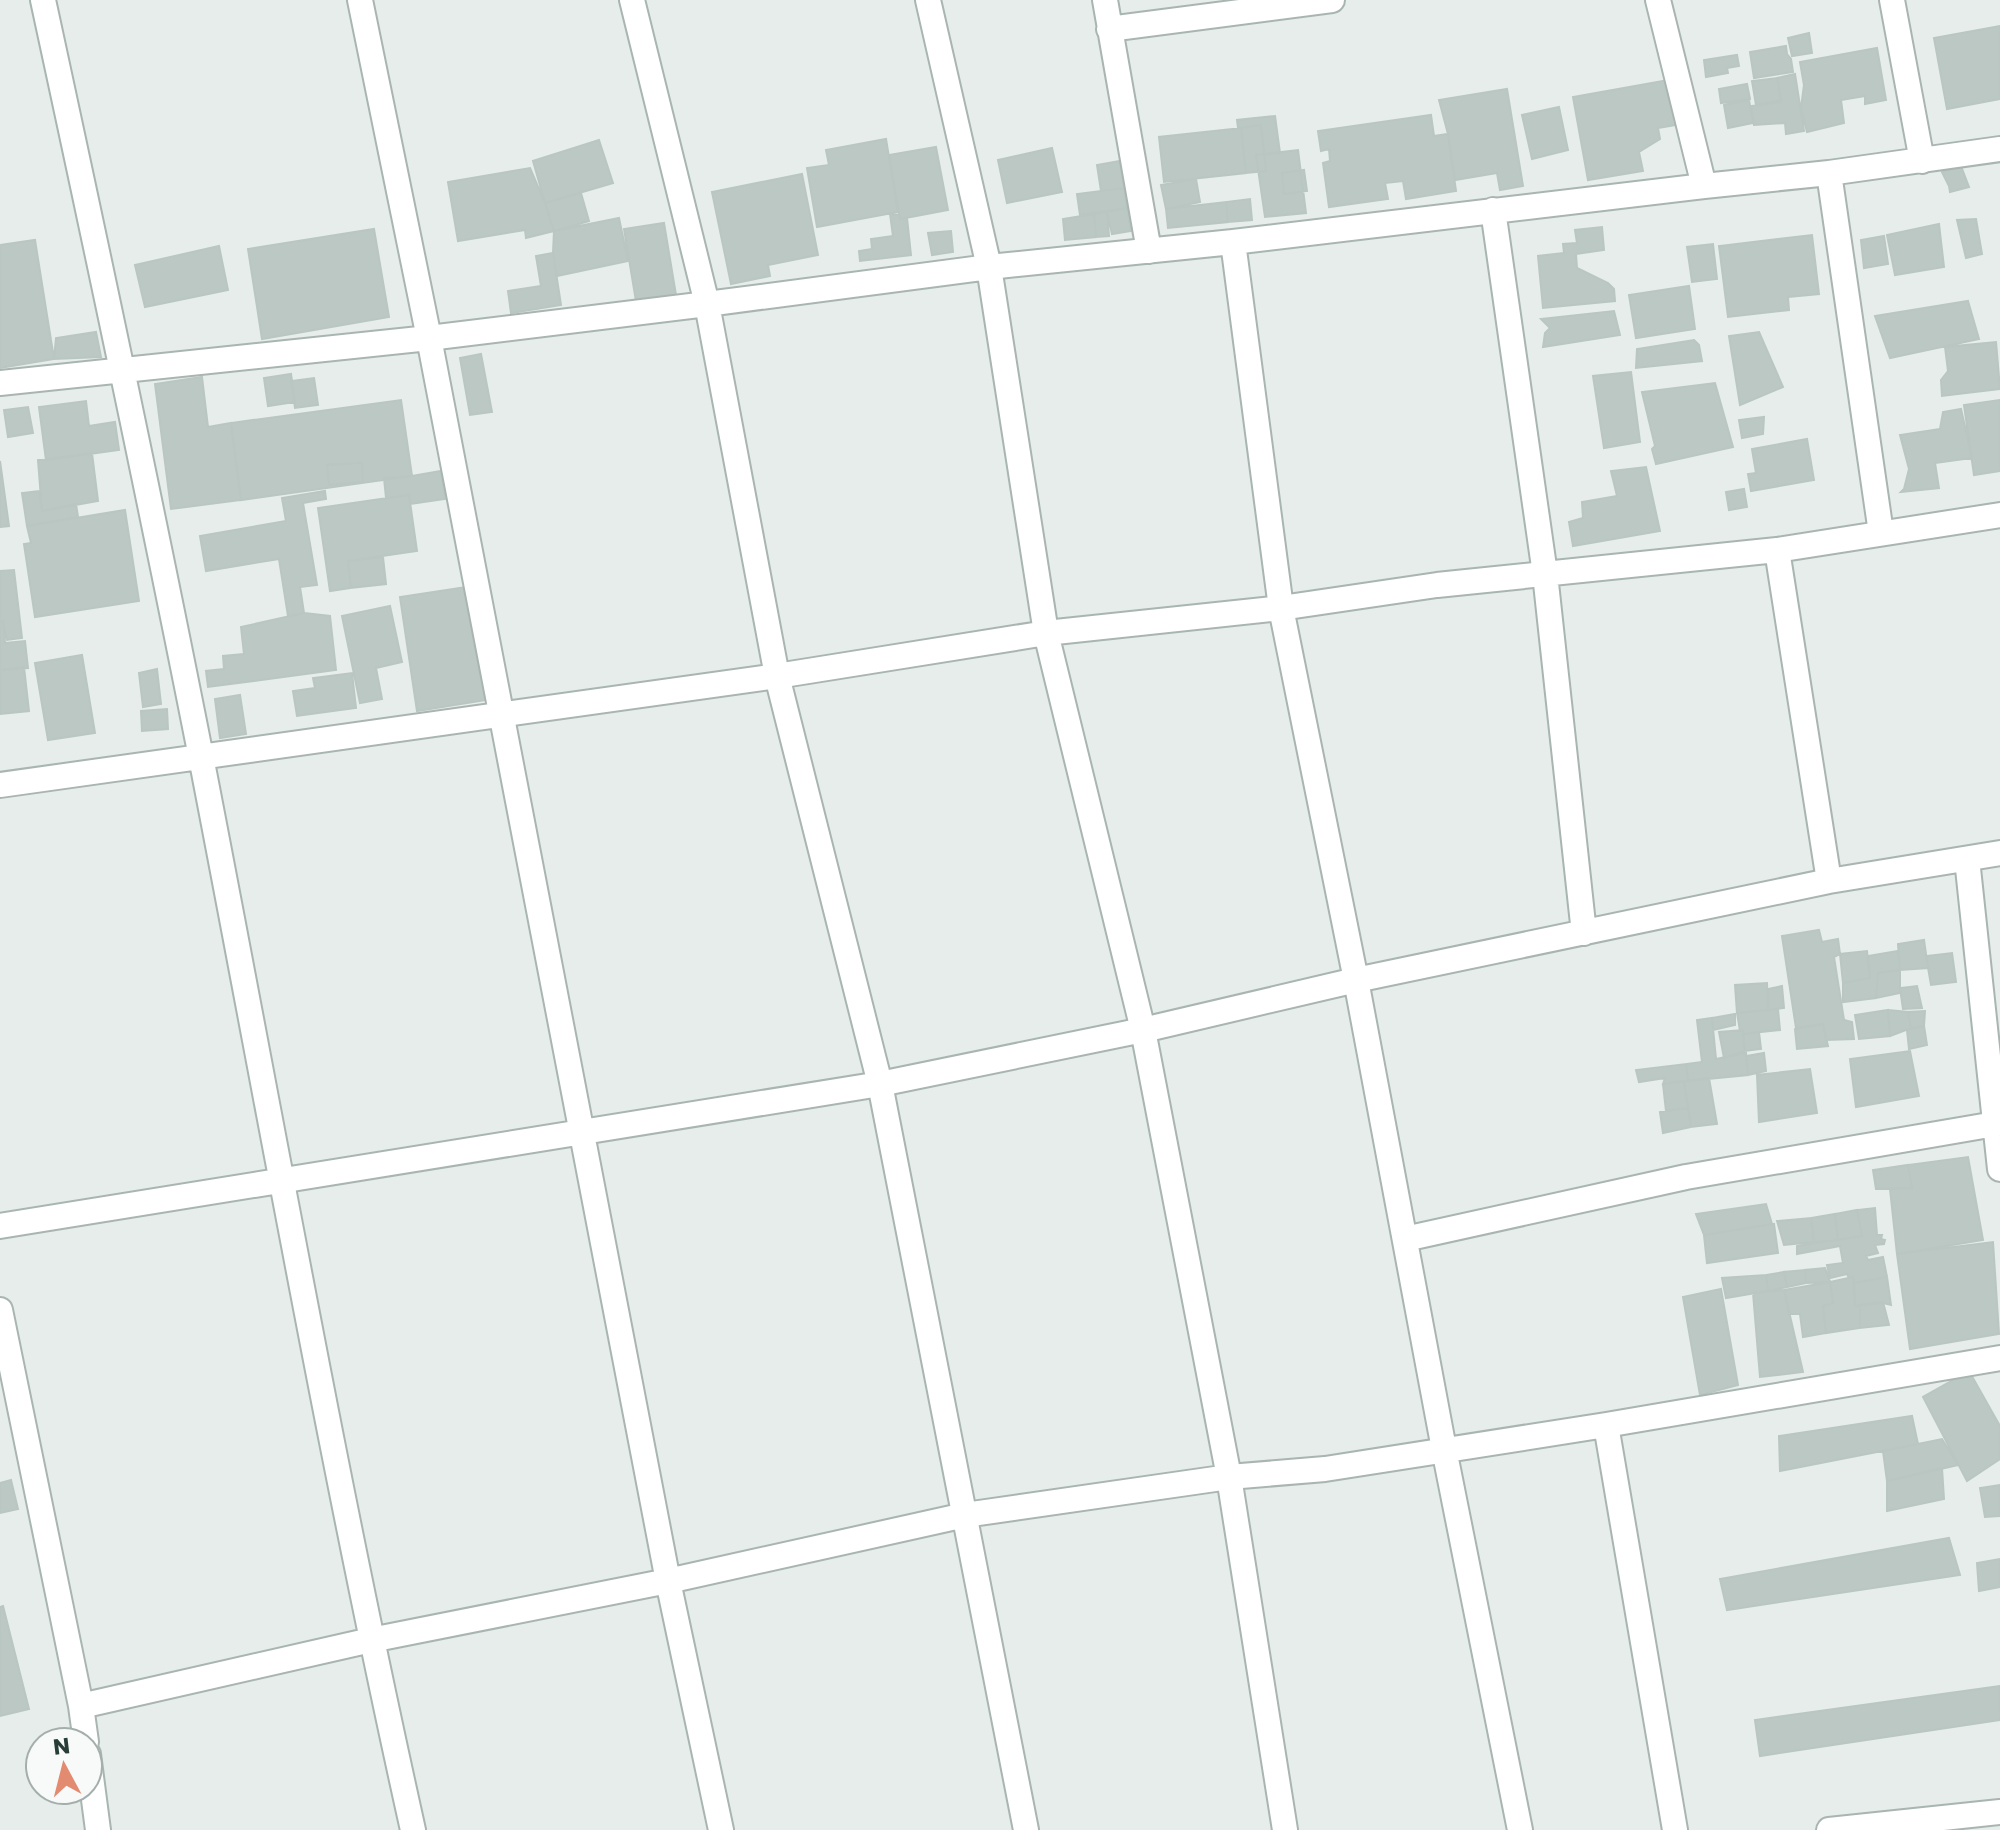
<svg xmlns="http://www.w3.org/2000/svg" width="2000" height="1830" viewBox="0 0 2000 1830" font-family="Poppins,sans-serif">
<rect width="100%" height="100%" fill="#e6edea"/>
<!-- building -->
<path fill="#bcc8c3" stroke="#b9c6c1" stroke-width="2" d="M2000,26V99L1947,109L1934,38Z
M1809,33L1812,53L1792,56L1788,38Z
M1786,46L1787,54L1791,59L1793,72L1754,78L1750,52Z
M1877,48L1886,100L1865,104V96L1841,100L1844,123L1807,132L1801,108L1804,85L1800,62Z
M1737,55L1739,66L1727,68L1728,73L1706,77L1704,60Z
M1795,74L1804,131L1786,134L1785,123L1754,125L1751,106L1781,102L1777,78Z
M1777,78L1781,100L1756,105L1752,81Z
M1669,80L1676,125L1658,128L1660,139L1639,152L1643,171L1588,180L1573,97Z
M1747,84L1750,99L1721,103L1719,89Z
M1507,89L1523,186L1500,190L1497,173L1455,180L1448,134L1439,100Z
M1749,100L1753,123L1728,128L1724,105Z
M1559,107L1568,150L1532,159L1522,115Z
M1431,115L1434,136L1448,134L1456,191L1406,199L1403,181L1385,183L1388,199L1329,207L1323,163L1330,161L1329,149L1321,151L1318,131Z
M1275,116L1280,153L1264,155L1261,125L1238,128L1237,120Z
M1261,125L1266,171L1246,173L1241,128Z
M1241,128L1246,173L1164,182L1159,137Z
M886,139L898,212L817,227L807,168L829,165L826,150Z
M599,140L613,183L545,203L533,161Z
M936,147L948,210L900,219L889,155Z
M1052,148L1062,192L1007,203L998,160Z
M1298,150L1306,213L1265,217L1256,155Z
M1120,161L1124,188L1101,191L1097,165Z
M1961,166L1969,187L1950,192L1949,186L1942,172Z
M530,168L545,203L554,231L526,238L525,230L458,241L448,182Z
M1304,170L1307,191L1284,194L1282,173Z
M802,174L818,255L768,265L770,276L731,284L712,192Z
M1196,179L1200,202L1166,209L1161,185Z
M1124,188L1127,208L1080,215L1077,194Z
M581,193L589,221L554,231L545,203Z
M1250,199L1252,220L1228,222L1226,202Z
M1226,202L1228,222L1168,228L1166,209Z
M1127,208L1131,231L1112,234L1107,212Z
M1107,212L1109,236L1096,237L1094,214Z
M890,214L899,215L900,219L907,218L911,255L860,261L859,251L872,249L871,239L893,236Z
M1094,214L1096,237L1065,240L1063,219Z
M619,218L628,261L557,276L553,253L554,231Z
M1976,219L1982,254L1966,258L1957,220Z
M664,223L676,295L636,301L624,229Z
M1939,224L1944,267L1895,275L1887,235Z
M1602,227L1604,250L1576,254L1577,268L1608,283L1614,289L1615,301L1543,308L1538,256L1564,253L1563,244L1577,243L1575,230Z
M374,229L389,317L262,339L248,249Z
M951,231L953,252L932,255L928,233Z
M1812,235L1819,294L1788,297L1789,310L1728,317L1719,246Z
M1884,236L1888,264L1864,268L1861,240Z
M35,240L54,359L0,368V245Z
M1713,244L1717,279L1692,282L1687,247Z
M219,246L228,290L145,307L135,265Z
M553,253L561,305L511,313L508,291L541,286L536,256Z
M1689,286L1695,329L1636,338L1629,295Z
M1968,301L1979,339L1890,358L1875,316Z
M1614,311L1620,335L1543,347L1545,333L1550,328L1541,319Z
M96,332L101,357L54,359L56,338Z
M1759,332L1783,387L1740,405L1729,336Z
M1694,340L1699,345L1702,361L1636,368L1637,349Z
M1996,342L2000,389L1942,396L1941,380L1948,371L1945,347Z
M481,354L492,412L470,415L460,358Z
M1631,372L1640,442L1604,448L1593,376Z
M291,374L295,402L268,406L264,378Z
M202,377L208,427L231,423L241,500L171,509L155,384Z
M314,378L318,405L295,408L291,381Z
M1715,383L1733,447L1656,464L1652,449L1655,446L1642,392Z
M401,400L412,476L241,500L231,423Z
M2000,400V471L1974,475L1964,405Z
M86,401L89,426L115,422L119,450L46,460L39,407Z
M28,407L33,433L8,437L4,410Z
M1961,409L1972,458L1935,463L1939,488L1901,492L1904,489L1909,469L1900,435L1940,429L1943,412Z
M1764,417L1763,434L1742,438L1739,420Z
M1807,439L1814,480L1751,491L1748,474L1756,473L1752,449Z
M92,453L98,501L42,511L38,460Z
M0,461L9,526L0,527Z
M362,463L363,482L329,485L327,465Z
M1646,467L1660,531L1573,546L1569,522L1583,518L1582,502L1617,496L1611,471Z
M441,471L445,499L411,504L409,495L386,498L384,478L412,476Z
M1744,489L1747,507L1729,510L1726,492Z
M39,491L42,511L76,504L78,517L27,526L22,493Z
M325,491L326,499L303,503L317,585L300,587L304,613L288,616L279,559L206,571L200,536L286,521L282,498Z
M409,495L417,551L348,561L351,588L330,591L318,508Z
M125,510L139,601L35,617L24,544L31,543L27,526Z
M383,557L386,584L351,588L348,561Z
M14,570L22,638L7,640L3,621L0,622V571Z
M467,587L486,700L417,711L400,597Z
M390,606L402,662L376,668L382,699L360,703L342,616Z
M304,613L330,616L336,670L208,687L206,671L224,669L223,656L244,654L241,627Z
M3,621L5,643L25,641L28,668L0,670V622Z
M82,655L95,733L48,740L35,663Z
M24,667L29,711L0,714V670Z
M157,669L161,704L143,707L139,673Z
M352,673L356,708L297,716L293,691L315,688L313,678Z
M240,695L246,734L220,738L215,699Z
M167,709L168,729L142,731L141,711Z
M1819,930L1822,942L1838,939L1840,954L1834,957L1844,1020L1852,1022L1854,1039L1826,1040L1823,1024L1796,1028L1782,936Z
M1924,940L1928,968L1900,970L1898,944Z
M1867,951L1870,978L1843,983L1840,954Z
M1898,951L1900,970L1878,973L1876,998L1843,1002V983L1870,978L1868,956Z
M1952,953L1956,982L1931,985L1926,956Z
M1900,970V993L1876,998L1878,973Z
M1767,983L1768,1010L1737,1013L1735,985Z
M1782,986L1784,1008L1768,1010V989Z
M1917,986L1922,1008L1903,1009L1900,988Z
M1778,1009L1780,1030L1743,1034V1030L1740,1031L1737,1013Z
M1888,1010L1890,1036L1859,1039L1855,1015Z
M1888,1010L1908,1012L1911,1028L1890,1036Z
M1925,1011L1924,1026L1911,1028L1908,1012Z
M1735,1014V1025L1713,1030L1712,1018Z
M1712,1018L1716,1059L1746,1053L1748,1075L1688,1081L1686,1064L1702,1062L1697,1020Z
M1823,1024L1828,1046L1797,1049L1795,1029Z
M1924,1026L1927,1045L1909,1049L1907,1030Z
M1743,1030L1745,1051L1724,1058L1719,1032Z
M1759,1032L1761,1049L1745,1051L1743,1034Z
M1910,1051L1919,1096L1856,1107L1850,1059Z
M1764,1053L1766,1071L1748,1075L1746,1056Z
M1686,1064L1688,1081L1663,1084L1665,1078L1639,1082L1636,1070Z
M1810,1069L1817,1113L1759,1122L1757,1075Z
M1709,1078L1717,1124L1691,1127L1684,1081Z
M1684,1081L1688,1108L1666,1111L1663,1084Z
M1688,1108L1691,1127L1663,1133L1660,1112Z
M1968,1157L1983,1240L1897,1254L1890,1189L1912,1188L1908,1165Z
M1908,1165L1912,1188L1876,1189L1873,1170Z
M1766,1204L1772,1224L1704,1235L1696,1214Z
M1875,1208L1877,1235H1882L1881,1239L1885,1240L1884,1244L1875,1245L1878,1253L1866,1256L1868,1260L1883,1257L1887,1277L1854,1283L1853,1277L1849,1278L1847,1274L1830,1278L1827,1265L1843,1263L1840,1246L1797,1254V1246L1862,1236L1857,1210Z
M1857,1210L1862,1236L1838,1240L1835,1214Z
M1835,1214L1838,1240L1814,1242L1811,1218Z
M1811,1218L1814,1242L1784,1245L1777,1221Z
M1774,1224L1778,1253L1707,1263L1704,1235Z
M1993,1242L1999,1334L1910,1349L1897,1254Z
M1825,1268L1830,1282L1806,1283L1805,1270Z
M1805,1270L1806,1283L1787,1287L1784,1272Z
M1784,1272L1787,1287L1768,1291L1766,1275Z
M1766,1275L1768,1291L1726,1298L1722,1278Z
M1853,1277L1855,1306L1860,1305V1328L1826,1333L1823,1306L1833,1303L1830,1282Z
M1887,1277L1891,1305L1883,1303L1855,1306L1854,1283Z
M1830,1282L1833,1303L1823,1306L1826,1333L1803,1337L1800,1314H1789L1784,1290Z
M1721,1289L1738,1385L1700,1395L1683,1297Z
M1784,1290L1803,1372L1760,1377L1753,1293Z
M1883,1302L1889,1325L1860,1328V1305Z
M1969,1371L2000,1426V1459L1967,1481L1923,1397Z
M1912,1416L1918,1444L1780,1471L1779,1436Z
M1942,1439L1958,1465L1887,1481L1883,1451Z
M1942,1468L1944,1499L1887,1511V1481Z
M11,1480L18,1509L0,1513V1483Z
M2000,1485V1516L1985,1517L1980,1488Z
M1949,1538L1960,1575L1727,1610L1720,1579Z
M2000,1559V1587L1979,1591L1977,1563Z
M3,1606L29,1709L0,1716V1607Z
M2000,1686V1720L1760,1756L1755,1720Z"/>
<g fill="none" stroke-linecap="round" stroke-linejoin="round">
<!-- minor casing -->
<g stroke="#a9b5b1" stroke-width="28">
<path id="minor" d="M43,0C98,254 152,508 202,762C271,1118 334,1476 413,1830
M360,0L429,338L668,1581L721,1830
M632,0L707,304L777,676L880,1084L1026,1830
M928,0L989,267L1046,633L1143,1030L1229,1477L1285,1830
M1105,0L1149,251
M1658,0L1704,186
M1892,0L1922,161
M1109,29L1332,0
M1829,173L1881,533
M1493,210L1545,574L1584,933
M1233,242L1281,608L1356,980L1444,1449L1520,1830
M0,383L429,338L707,304L989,267L1233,242L1704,186L1829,173L2000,149
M1777,550L1829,881
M0,785L777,676L1046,633L1281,608L1437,585L1777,550L2000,515
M1967,859L2000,1169
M0,1226L880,1084L1143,1030L1356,980L1829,881L2000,853
M1405,1239L1686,1177L1995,1124
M0,1310L81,1706L86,1742
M1606,1425L1675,1830
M81,1706L371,1640L668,1581L965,1515L1229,1477L1325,1469L1606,1425L2000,1358
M88,1754L98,1830
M1829,1830L2000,1812"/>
</g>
<!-- minor -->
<use href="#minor" stroke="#fff" stroke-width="24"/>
</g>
<!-- north arrow -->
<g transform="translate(64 1766) rotate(353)"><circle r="38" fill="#f7faf8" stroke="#a4afab" stroke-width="2"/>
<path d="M0-6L14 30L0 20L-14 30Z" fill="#e28b70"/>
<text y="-12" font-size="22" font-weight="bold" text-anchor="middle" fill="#273e38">N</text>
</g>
</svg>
